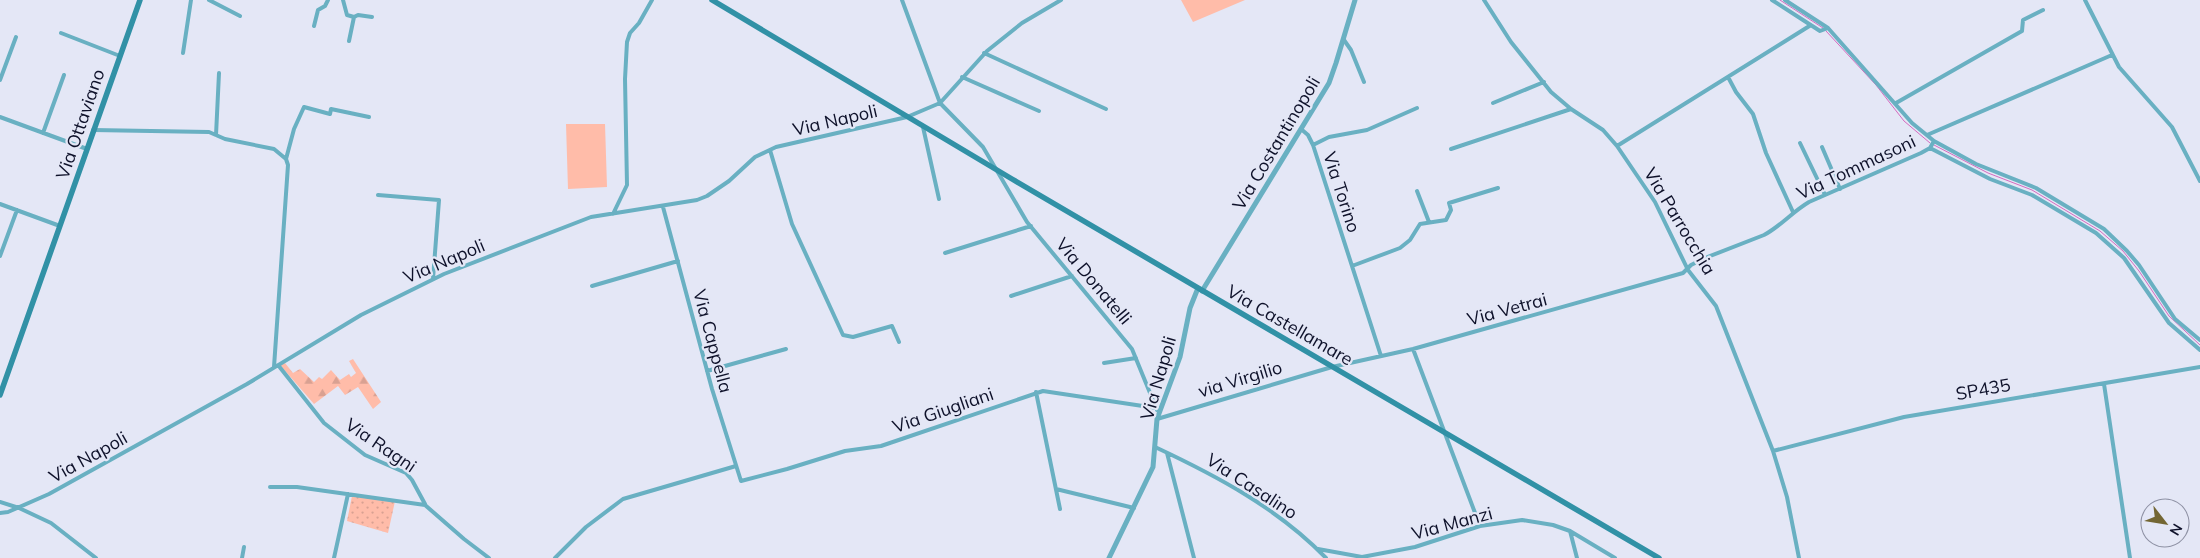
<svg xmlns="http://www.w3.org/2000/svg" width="2200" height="558" viewBox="0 0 2200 558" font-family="Mulish,sans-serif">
<defs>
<pattern id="forest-firs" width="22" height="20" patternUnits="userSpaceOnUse" patternTransform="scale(1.25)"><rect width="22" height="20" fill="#ffbca9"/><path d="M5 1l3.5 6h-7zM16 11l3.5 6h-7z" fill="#d9a192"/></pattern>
<pattern id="park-dots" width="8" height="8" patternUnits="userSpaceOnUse" patternTransform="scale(1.25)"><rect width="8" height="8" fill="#ffbca9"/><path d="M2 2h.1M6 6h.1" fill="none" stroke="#d9a192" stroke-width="1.8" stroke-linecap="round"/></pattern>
</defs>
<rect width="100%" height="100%" fill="#e4e7f6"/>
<!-- grass -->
<path fill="#ffbca9" d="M1181,0H1245L1193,22Z
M566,124H605L607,187L568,189Z"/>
<!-- forest -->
<path fill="url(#forest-firs)" d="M353,359L381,402L373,409L358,387L345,395L338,386L314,404L280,365L285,363L293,373L300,369L314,382L319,377L322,379L331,370L340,380L349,374L351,377L356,373L349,361Z"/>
<!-- park -->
<path fill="url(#park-dots)" d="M352,496L395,501L388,533L347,521Z"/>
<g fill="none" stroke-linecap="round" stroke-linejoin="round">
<!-- stream -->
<path stroke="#d66abf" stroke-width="1" d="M1780,0L1823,28
M1826,31L1876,85L1904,121L1930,143
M1934,145L1988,173L2032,190L2100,231L2123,251L2139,271L2169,316L2200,345"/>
<!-- minor -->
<path stroke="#69b0c2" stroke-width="4" d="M209,0L240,16
M343,0L347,15L354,17L349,41
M902,0L940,103L983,147L1027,222L1132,349L1157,410
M1484,0L1511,42L1551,92L1571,109L1603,130L1617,146L1655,202L1688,270L1716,306L1773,451L1787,497L1799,558
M1772,0L1820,31L1828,28
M1785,0L1828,28L1912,123L1934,141L1976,164L2036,188L2104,229L2127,251L2139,265L2175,319L2200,340
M2085,0L2119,67L2172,127L2200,181
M354,17L358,15L372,17
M314,26L318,10L325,6L328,0
M61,33L120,56
M1344,40L1351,50L1364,82
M183,53L191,0
M984,53L1106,109
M962,77L1039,111
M1728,77L1736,92L1753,114L1766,153L1793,212
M0,80L16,37
M1493,103L1544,82
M1896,103L2022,31L2023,20L2043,10
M0,117L87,149
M923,127L939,199
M1301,129L1308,135L1313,145L1381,356
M93,130L209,132L225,139L274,149L286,159L288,165L274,367
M43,133L64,75
M216,135L219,73
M1927,135L2112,55
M1800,143L1825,195
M1313,145L1329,137L1367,130L1417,108
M1617,146L1811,25
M1822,147L1840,189
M1930,148L1990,179L2032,195L2096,233L2124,258L2169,323L2200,350
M1451,149L1571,109
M770,150L792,224L843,335L853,337L892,326L899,342
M286,159L294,129L304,107L330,114L331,109L369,117
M1417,191L1429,222
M378,195L439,200L433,279
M0,204L60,226
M663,207L712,389L741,481L787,469L845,451L881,446L1043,391L1156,408
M613,214L627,185L625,79L627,42L630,33L639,23L652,0
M945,253L1031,226
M0,256L17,210
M1352,266L1400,248L1410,240L1420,224L1446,220L1451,210L1449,203L1498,188
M592,286L678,261
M1011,296L1072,276
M1413,349L1480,526
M1104,363L1136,358
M278,365L324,423L365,455L406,473L412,480L425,504
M707,371L786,349
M2104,384L2130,558
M1036,392L1060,509
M1157,419L1332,367L1413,349L1683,273L1691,265L1705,258L1764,235C1781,226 1792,212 1809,202L1921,153L1930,148L1934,141
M1155,447C1217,476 1279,509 1326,558
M1773,451L1904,417L2200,367
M1167,453L1194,558
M270,487H297L425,505L464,539L489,558
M1056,489L1134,508
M0,502L19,508L51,523L96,558
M0,513L8,512L49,494L247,384L361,315L444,274L591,217L697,200L707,196L729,181L755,157L776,147L907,117L940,103L987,51L1022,23L1061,0
M1570,531L1577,558
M1318,549L1362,557L1415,547L1480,526L1522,520L1553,525L1570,531L1615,558
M242,558L244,547
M334,558L348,494
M555,558L586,527L623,499L736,466"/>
<!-- tertiary -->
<path stroke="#69b0c2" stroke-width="5" d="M1202,291L1329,83L1336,63L1355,0
M1109,558L1153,467L1157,419L1180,357L1190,308L1198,288"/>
<!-- secondary -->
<path stroke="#3191a6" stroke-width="5.5" d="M712,0L1012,179L1659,558
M0,395L140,0"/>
</g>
<g text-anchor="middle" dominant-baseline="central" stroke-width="4.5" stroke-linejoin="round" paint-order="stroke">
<!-- street labels -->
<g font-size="18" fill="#0e112a" stroke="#e4e7f6">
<text transform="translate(835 120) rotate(-13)">Via Napoli</text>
<text transform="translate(80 124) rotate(-71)">Via Ottaviano</text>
<text transform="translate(1276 143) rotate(-59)">Via Costantinopoli</text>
<text transform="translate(1856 167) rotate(-25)">Via Tommasoni</text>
<text transform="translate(1342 192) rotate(72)">Via Torino</text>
<text transform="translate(1680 221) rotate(59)">Via Parrocchia</text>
<text transform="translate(444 261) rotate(-23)">Via Napoli</text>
<text transform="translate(1094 281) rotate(50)">Via Donatelli</text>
<text transform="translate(1507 309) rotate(-15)">Via Vetrai</text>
<text transform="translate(1290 325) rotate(30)">Via Castellamare</text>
<text transform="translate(713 341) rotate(75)">Via Cappella</text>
<text transform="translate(1158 378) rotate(-74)">Via Napoli</text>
<text transform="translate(1240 379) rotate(-17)">via Virgilio</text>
<text transform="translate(1983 389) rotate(-10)">SP435</text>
<text transform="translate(943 410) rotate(-19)">Via Giugliani</text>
<text transform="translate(381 445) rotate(34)">Via Ragni</text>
<text transform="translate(88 457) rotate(-29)">Via Napoli</text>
<text transform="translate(1252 486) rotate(33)">Via Casalino</text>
<text transform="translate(1452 523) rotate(-15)">Via Manzi</text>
</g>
</g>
<!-- north arrow -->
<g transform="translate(2165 523) rotate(121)"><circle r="24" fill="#e4e7f6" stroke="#8e91a4"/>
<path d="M0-4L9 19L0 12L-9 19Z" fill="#736633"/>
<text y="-8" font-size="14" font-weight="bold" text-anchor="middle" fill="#0e112a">N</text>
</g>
</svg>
